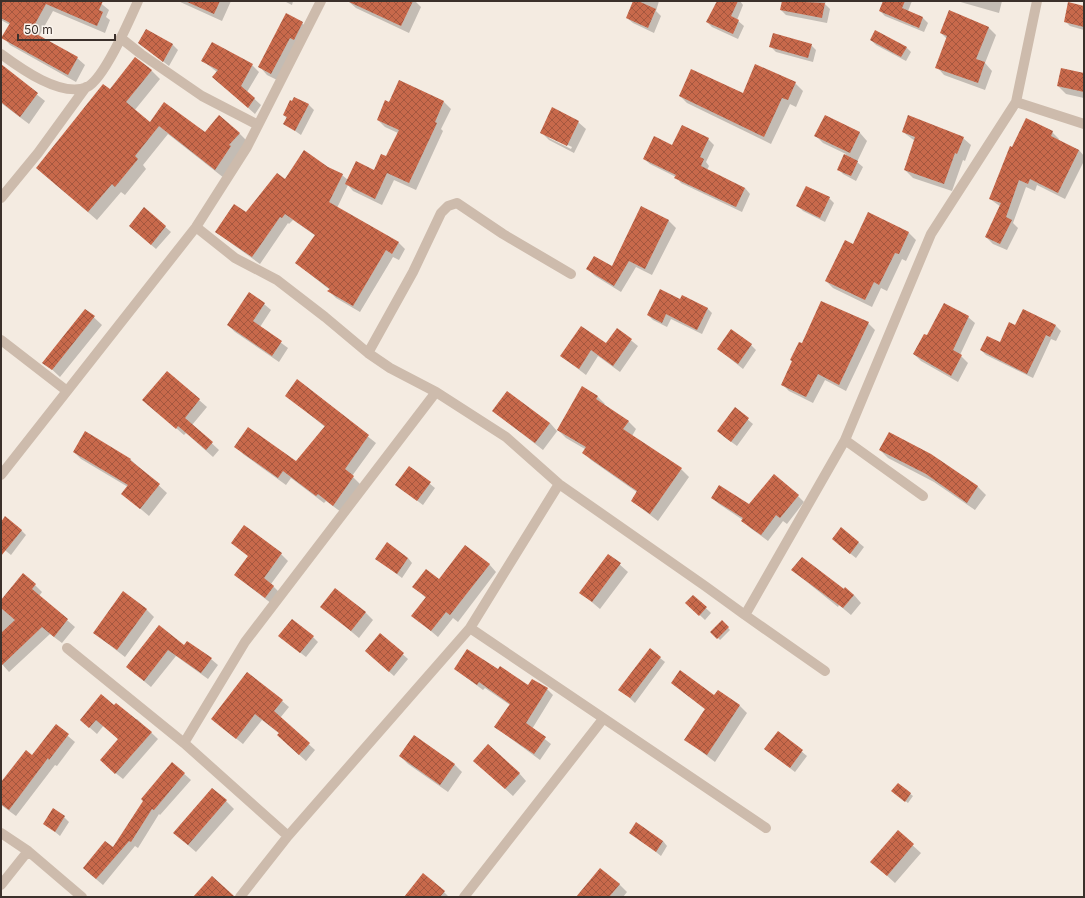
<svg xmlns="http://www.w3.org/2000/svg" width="1085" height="898" viewBox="0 0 1085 898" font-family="Inter,sans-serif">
<defs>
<pattern id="building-cross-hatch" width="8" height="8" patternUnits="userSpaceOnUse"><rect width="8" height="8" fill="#c8694b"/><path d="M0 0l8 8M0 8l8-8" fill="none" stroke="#a4573f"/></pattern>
</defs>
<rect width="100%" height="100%" fill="#f4ebe1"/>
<!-- shadow -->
<path fill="#0003" fill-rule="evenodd" d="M1,1H98L109,10L106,17L110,20L105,33L53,11L39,36L77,58L85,65L76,82L10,45L3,37L10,25L1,20Z
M178,1H231L222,21Z
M284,1H293L292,5Z
M348,1H415L421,7L409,33L356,8Z
M635,1H659L656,11L661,16L654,33L633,23L627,18Z
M718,1H740L743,5L737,20L744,26L738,39L712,27L707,22Z
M783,1H826L825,4L830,9L827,23L786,15L781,10Z
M885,1H912L908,11L923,18L928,23L924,32L885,16L880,11Z
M957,1H1002L999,13Z
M1084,7V30L1070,26L1065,21Z
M302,23L310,31L279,81L267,75L260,67Z
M988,27L996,35L985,63L992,71L985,90L944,75L937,67L947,39L941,33Z
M147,30L173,45L178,50L169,66L139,43Z
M871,40L906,47L911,52L906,61L876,45Z
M811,45L816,50L813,62L776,52L771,47Z
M203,61L252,65L259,72L247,92L261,105L255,114L213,77L217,72Z
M1,66L45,101L29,124L1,103Z
M151,70L160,79L134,111L150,123L205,134L239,133L248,142L224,178L168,134L143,165L146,169L125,195L121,192L97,220L46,176L110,90Z
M1084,74V98L1066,94L1058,86Z
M399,82L444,102L451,109L441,129L443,131L416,190L394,180L382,205L353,191L348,185L337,208L398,242L405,249L399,260L393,257L360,312L336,298L329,291L330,290L296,263L316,236L293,220L289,224L288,223L260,264L224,238L217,232L246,213L285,180L327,168L342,175L348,180L375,171L386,158L398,133L385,127L378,120L390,103Z
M795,83L803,91L796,107L790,104L771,144L687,103L680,96L743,94Z
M295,98L309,105L314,110L301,135L285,124L287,119L284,115Z
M825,116L860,133L867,141L857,162L863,167L856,181L843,174L838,169L846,154L823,143L816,136Z
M578,122L586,129L574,153L549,140L541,132ZM549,136L572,147L571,149L549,138Z
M903,132L963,138L971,145L965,161L963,160L952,191L913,178L905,170L915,141Z
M1052,132L1059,139L1058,141L1079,150L1084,156V161L1065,199L1037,185L1035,191L1026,187L1013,223L1018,228L1007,250L993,244L986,237L1001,207L990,199L996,182L1011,148Z
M708,139L714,145L706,162L709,166L707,170L745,188L750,194L742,212L681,183L676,177L650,164L644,159L673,146Z
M829,198L834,203L825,222L803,211L798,206Z
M642,208L669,221L676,228L652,275L636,267L621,292L595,276L588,269L612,267Z
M145,209L171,232L156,249L135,231Z
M869,213L909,233L916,240L906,261L902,259L887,291L881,288L872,307L833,288L826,281L853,245Z
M680,300L707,308L712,313L702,334L671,319L667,327L653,320L648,315Z
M264,304L271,310L260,327L288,348L279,362L235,332L228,325Z
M86,310L102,325L60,377L44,362Z
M1024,310L1056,326L1061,331L1056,341L1051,339L1033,378L986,355L981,350L1000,343L1016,327Z
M968,317L975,323L960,355L968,363L958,382L921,361L914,354L928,337Z
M868,323L875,330L846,391L825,380L813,403L789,391L782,384L803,344Z
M617,329L638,346L620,372L598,356L586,375L561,356L606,344Z
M751,345L756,350L743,369L718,349Z
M167,372L207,407L192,425L219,450L213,457L186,433L184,435L144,400Z
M297,380L376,443L352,476L361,485L341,512L326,501L324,503L291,478L286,485L243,454L236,446L296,463L325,427L286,395Z
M583,388L597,396L605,404L604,405L628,421L636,429L632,436L681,469L689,477L658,521L632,501L638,493L591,460L583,452L585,449L566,438L558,430L543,450L493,411L550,423L557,431Z
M735,409L753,424L737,446L723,436Z
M880,450L930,454L978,487L986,495L975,510L934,482L888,458Z
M74,452L130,459L167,493L149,516L123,494L128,487L81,459Z
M409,467L435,488L423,505L396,485Z
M798,496L804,502L787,524L783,521L768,541L749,527L743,520L719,504L712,498L749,505Z
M1,523L21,530L26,535L11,555L1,547Z
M841,528L864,547L856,558L838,544Z
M232,543L281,554L288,561L271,584L280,593L272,604L235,575L249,557Z
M609,555L628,572L600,609L581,593Z
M408,558L412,563L402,578L382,563Z
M489,564L496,572L458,622L453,618L438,637L413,616L426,598L414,587Z
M792,570L844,590L854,595L861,603L851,615L839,605L838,607Z
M35,585L42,592L39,596L75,627L62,643L50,634L9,672L1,663V602Z
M693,596L711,613L705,620L687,603Z
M322,607L365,612L373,620L359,638Z
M146,609L154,617L125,657L94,633Z
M722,621L730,630L720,640L712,632Z
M159,627L184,646L211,659L218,665L208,679L176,656L151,687L127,667Z
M380,634L408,659L394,676L371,656Z
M313,637L318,642L306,657L285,641Z
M660,658L665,662L635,703L620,689Z
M455,669L547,689L553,695L532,729L551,744L540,760L495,727L510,705L485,688L483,690Z
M672,683L714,697L718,691L740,706L747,713L715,762L686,740L706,710Z
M101,696L135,721L137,719L158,739L123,779L108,767L119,740L104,725L97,734L81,720Z
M282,701L289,707L280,718L315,750L306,761L285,742L280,734L262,720L243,744L219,725Z
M56,726L75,742L57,766L55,765L16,816L1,805V784L33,756Z
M778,732L807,756L795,772L770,753Z
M400,756L454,764L462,772L448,792L408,764Z
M172,763L191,780L160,815L159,814L138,848L135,846L103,885L90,874L113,849Z
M482,768L519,773L526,781L513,796Z
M898,784L913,796L908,803L895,793Z
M226,801L234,809L196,852L182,840Z
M64,817L69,822L60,836L44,823Z
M630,832L663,841L667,846L661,856Z
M898,832L921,853L895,883L872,862Z
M619,884L627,892L623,897H578Z
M444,892L449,897H407Z"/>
<!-- building -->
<path fill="url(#building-cross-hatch)" d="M1,1H103L99,10L103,12L97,26L46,4L31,31L78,57L68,75L1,38L10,23L1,18Z
M185,1H220L214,14Z
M347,1H413L401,26Z
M633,1H638L656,9L648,28L626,18Z
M717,1H738L731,16L739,20L733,34L706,22Z
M782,1L825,3L822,18L780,10Z
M883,1H905L902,8L923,17L919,28L879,11Z
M1068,2L1084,6V27L1064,22Z
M949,10L989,27L976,59L985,62L978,83L935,68L947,36L940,33Z
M286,13L303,22L294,40L290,38L271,74L258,67Z
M146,29L173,44L163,62L138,43Z
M875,30L907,47L901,57L870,40Z
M773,33L812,44L808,58L769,47Z
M212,42L253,64L241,86L255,98L248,108L212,77L218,70L201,61Z
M135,57L152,70L126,102L150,122L164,102L205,132L219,115L240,133L229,145L231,146L215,170L159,126L135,156L138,159L115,187L112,184L88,212L36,168L103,84L110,89Z
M1,64L38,93L20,117L1,102Z
M755,64L796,82L788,100L782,98L764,137L679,96L691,69L743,93Z
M1061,68L1084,73V92L1057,86Z
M399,80L444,101L435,122L437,123L409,183L387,173L375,199L345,184L356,161L374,170L381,154L386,156L399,130L377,120L385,100L389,102Z
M294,97L309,104L295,131L283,124L287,117L283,115L290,100L292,101Z
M552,107L579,121L567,146L540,133Z
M825,115L860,132L850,153L814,136Z
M908,115L964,137L957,154L955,153L944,184L904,170L915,137L902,132Z
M1026,118L1053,131L1051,136L1079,150L1058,193L1030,179L1028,184L1019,180L1006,217L1012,220L1000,244L985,237L1001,203L989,199L1010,146L1012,147Z
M682,125L709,138L700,157L704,159L701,166L745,188L736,207L674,178L676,175L643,159L654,136L672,145Z
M304,150L328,167L343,174L329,202L399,242L392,254L386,250L353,306L327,291L330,289L295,263L315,235L285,214L282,218L280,217L252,257L215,232L234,204L246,212L277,173L285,179Z
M844,154L858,161L851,176L837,170Z
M806,186L830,197L820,218L796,206Z
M641,206L669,220L645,269L629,261L614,286L586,269L594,256L612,266Z
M144,207L166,226L151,245L129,226Z
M868,212L909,232L899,254L895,253L879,285L874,282L865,300L825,281L845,240L853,244Z
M660,289L680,299L682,295L708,308L697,330L666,314L662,323L647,315Z
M249,292L265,303L253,321L282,341L272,356L227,325Z
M821,301L869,322L839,385L818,374L806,397L781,385L792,361L790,360L799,342L802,343Z
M944,303L969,316L953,350L962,355L951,376L913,354L924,334L927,335Z
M85,309L95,316L52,370L42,363Z
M1023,309L1056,325L1050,337L1046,335L1027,374L980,350L987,336L1000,342L1009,322L1015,325Z
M581,326L606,343L617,328L632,339L613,366L591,350L579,369L560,356Z
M731,329L752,344L738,364L717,349Z
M167,371L200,399L185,418L213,442L206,450L178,426L176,429L142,400Z
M297,379L369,435L345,469L354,476L333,506L318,494L316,496L283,471L278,478L234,447L248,427L296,461L325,426L285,396Z
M582,386L598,396L596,399L629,421L623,429L682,468L650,514L631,501L637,491L582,453L586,447L557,430Z
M507,391L550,423L535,443L492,411Z
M735,407L749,418L731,442L717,431Z
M85,431L131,459L130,460L160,484L140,509L121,494L128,485L73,452Z
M889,432L931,454L978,486L967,503L926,474L879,450Z
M409,466L431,482L417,501L395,485Z
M774,474L799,495L780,518L776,515L761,535L741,521L743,518L711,498L719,485L749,504Z
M5,516L22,530L1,556V522Z
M244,525L282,553L264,578L274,586L265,598L234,575L248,556L231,543Z
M841,527L859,542L850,554L832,539Z
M387,542L408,558L397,574L375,559Z
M465,545L490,564L450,615L446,612L431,631L411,616L426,597L412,587L426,569L439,579Z
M608,554L621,563L592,602L579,593Z
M802,557L844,589L845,587L854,595L843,608L791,570Z
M23,573L36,584L32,589L68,619L54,637L42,627L1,666V633L15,620L1,608V600Z
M335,588L366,612L351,631L320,607Z
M123,591L147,609L117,650L93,633Z
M693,595L707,607L699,616L685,603Z
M292,619L314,636L300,653L278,636Z
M722,620L729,627L717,639L710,632Z
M159,625L184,645L187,641L212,658L201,673L168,650L144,681L126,667Z
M380,633L404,653L389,672L365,651Z
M650,648L661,657L630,698L618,690Z
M467,649L498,669L500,666L528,685L532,679L548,688L526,723L546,737L534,754L494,727L510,704L479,682L477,685L454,669Z
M680,670L714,695L718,690L740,705L707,755L684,740L705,709L671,683Z
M247,672L283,700L274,711L310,743L299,755L277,735L279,733L255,714L236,739L211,719Z
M101,694L114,705L116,703L152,732L115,774L100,760L118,739L96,720L89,728L80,720Z
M56,724L69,734L49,760L48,758L9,810L1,804V782L26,750L32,755Z
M778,731L803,750L790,768L764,749Z
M414,735L455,764L440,785L399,756Z
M488,744L520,773L505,789L473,761Z
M172,762L185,773L154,810L152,809L131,842L129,841L96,879L83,868L105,841L113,847L143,801L141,799Z
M898,783L911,793L905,802L891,791Z
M212,788L227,800L188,845L173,833Z
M53,808L65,816L55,832L43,824Z
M636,822L663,841L656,852L629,833Z
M898,830L914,844L887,876L870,862Z
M600,868L620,884L609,897H576Z
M423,873L445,891L440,897H404Z
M212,876L234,896V897H193Z"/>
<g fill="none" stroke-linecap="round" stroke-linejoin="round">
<!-- street -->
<path stroke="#cdbbac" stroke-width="10" d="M122,39L141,54L202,96L258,125
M1,54C20,68 61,98 87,87C104,79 130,19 138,1
M1016,102L1084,124
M1,198L38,153L86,87
M196,227L235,258L277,280L325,317L368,353L390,368L436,392L506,437L559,484L705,586L745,615L845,440L931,234L1016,102L1037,1
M1,340L67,391
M368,353L413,272L441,213L448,206L457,203L503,234L571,274
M845,440L923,496
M1,475L196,227L247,147L321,1
M559,484L470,628L766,828
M745,615L825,671
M67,648L184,743
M1,833L28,851L82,897
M288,836L470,628
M1,885L28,851
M240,897L288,836L184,743L245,642L436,392
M464,897L603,719"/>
</g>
<!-- border -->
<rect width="1085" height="898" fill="none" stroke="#3b302b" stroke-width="4"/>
<!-- scale -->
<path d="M18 34v6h97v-6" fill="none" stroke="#3b302b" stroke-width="2"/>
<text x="24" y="34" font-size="12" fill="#3b302b" stroke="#fbf5ee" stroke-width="3" paint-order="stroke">50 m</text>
</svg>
